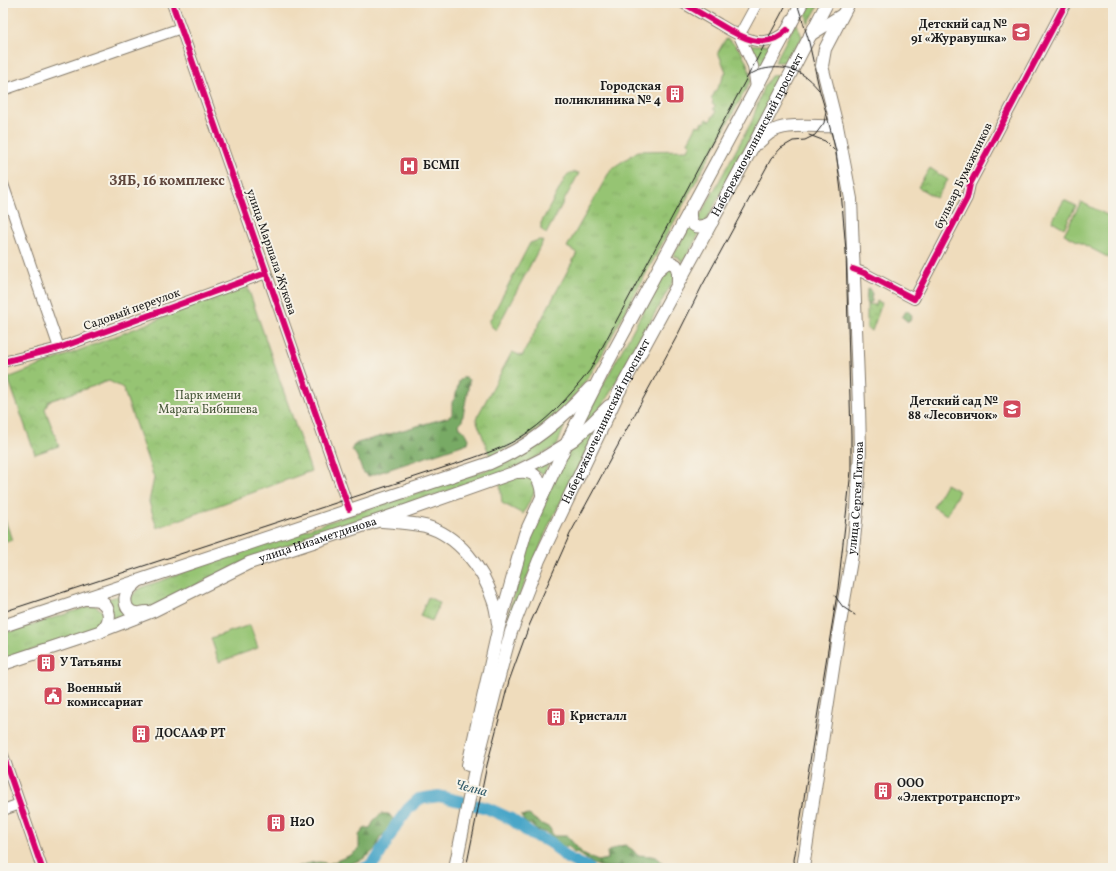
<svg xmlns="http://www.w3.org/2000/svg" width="1116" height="871" viewBox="0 0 1116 871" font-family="Vollkorn,serif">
<defs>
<pattern id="grass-tufts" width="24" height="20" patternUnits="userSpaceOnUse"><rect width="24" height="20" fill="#96c473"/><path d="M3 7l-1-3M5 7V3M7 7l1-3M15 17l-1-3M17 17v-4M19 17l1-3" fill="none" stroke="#81a863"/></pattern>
<pattern id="forest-firs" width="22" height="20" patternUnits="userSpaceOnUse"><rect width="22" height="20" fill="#78aa65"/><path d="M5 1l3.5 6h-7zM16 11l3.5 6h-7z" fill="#628a52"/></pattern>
<pattern id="park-crowns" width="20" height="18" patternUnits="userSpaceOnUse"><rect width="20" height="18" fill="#96c473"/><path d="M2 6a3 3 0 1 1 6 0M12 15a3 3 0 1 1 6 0" fill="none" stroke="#81a863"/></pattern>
<pattern id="garden-dots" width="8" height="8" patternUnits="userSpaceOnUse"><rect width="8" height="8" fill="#96c473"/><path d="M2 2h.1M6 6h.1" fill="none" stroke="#81a863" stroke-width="1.8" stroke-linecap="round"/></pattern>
</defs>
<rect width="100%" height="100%" fill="#f7f3e8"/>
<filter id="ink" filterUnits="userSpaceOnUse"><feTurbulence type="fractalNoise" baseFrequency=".025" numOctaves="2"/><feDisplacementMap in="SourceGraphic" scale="8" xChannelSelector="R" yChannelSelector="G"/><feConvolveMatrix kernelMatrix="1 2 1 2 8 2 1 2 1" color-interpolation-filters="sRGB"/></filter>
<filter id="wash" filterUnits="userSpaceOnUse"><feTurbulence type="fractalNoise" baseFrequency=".012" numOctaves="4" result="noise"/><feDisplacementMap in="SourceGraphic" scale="16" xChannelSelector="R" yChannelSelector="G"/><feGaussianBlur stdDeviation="0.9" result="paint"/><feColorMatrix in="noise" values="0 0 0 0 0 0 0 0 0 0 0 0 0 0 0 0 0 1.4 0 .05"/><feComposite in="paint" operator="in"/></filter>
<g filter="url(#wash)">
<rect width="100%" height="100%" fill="#efdcbc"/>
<!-- grass -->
<path fill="url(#grass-tufts)" stroke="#597048" d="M807,3H820L808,24L805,7Z
M796,22L802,37L788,62H775Z
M727,39C742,47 749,64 751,80L598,362C578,396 550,425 515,444C507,448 498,452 490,456L476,419L512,352L522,356L577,253L567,247L611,169L638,151L688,150L691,144L688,142L697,125L700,126L702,122L705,123L707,119L710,121L716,111L713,109L715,106L712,104L713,101L711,99L726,72L718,52L725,40Z
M774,42L761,67H757L748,45H766Z
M784,75L705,223L700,222L699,218L752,121L763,88L771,76Z
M573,172L579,173L546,234L541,229V223L567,175Z
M690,225L701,230L683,263L678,257L673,256Z
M539,240L543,241L496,330L491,326L489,322L530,243Z
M668,268L671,269L676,276L606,400L599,410L578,431L666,269Z
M602,421L549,525L511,616L508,615L534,524L567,451Z
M566,422L557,446L513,469L254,557L146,610L132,607L131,597C139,585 154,584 166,579C178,575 190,569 201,564L496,467L529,451Z
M550,460L544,474L532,469Z
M521,475L530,476L536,487L535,491L523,514L502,503L500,484Z
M122,595L129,617L113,624L104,600Z
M94,605L100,609L105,616L101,626L3,660V634L90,606Z"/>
<!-- forest -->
<path fill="url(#forest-firs)" stroke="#4a6340" d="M867,289L870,290L872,294L871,298L872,300V302L868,304L866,303Z
M907,310L912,315L910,321L908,322L902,317Z
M462,378H466L469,380V383L462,421L459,424L460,428L466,433L469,439L468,443L369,476C360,473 361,464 357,457C356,454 353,452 352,449L353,446L357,443L449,417L452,414V402L455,398L459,381Z
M381,814H389L393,819L394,824L389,831L380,837L376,848L369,855L363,859L339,868H294C303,865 316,860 325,863L326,865L351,855L359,849V835L365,828H370L375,819Z
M529,815L540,823L550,828L552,833L554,836H567L583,854L598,861L608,859L607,852L619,846L625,845L633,850L637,855C647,856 658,854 663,864L685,866L686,868L601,867L593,864L577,852L574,853L568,846L561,847L554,838L547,833L536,830L530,824H526L521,816Z"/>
<!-- park -->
<path fill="url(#park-crowns)" stroke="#597048" d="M930,168L948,180L936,198L918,187Z
M247,285L311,471L157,528L149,502L154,478L123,388L109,381L49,401L45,409L59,446L35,454L8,378Z
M428,597L440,603L432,621L420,616Z"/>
<!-- garden -->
<path fill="url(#garden-dots)" stroke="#597048" d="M877,301L882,303L872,331L867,329V304L875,305Z"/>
<!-- pitch -->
<path fill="#96c473" stroke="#597048" d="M1064,200L1076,206L1064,228L1052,221Z
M1081,202L1113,218V260L1064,234Z
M946,484L959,491L947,515L933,507Z
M3,517H4L12,540L3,543Z
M250,625L258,648L219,662L211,638Z"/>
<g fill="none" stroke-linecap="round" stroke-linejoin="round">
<!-- river -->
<path stroke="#49a6c8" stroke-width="12" d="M365,868L368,867L377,859L396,825L408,809L419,799L439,796L487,808L511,819L532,835L550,842L567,858L588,868"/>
</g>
</g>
<g filter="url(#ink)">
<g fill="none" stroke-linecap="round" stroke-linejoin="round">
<!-- minor casing -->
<g stroke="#867c6c" stroke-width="12">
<path id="minor" d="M172,3L349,509
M683,3C695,10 707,17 719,24C740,37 765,52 787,30
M739,36L753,66L756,88
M739,36L757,3
M3,90L181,28
M3,184L59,348
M853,269L864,273L914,299L967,198L970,184L1066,3
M3,362L59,348L266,273
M3,755L42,868
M3,810L20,804"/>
</g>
<!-- major casing -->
<g stroke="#867c6c" stroke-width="14">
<g id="major">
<path d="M810,35L842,15"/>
<path d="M758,143C763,139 768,133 775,130C790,123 820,127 837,126"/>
<path d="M690,210C689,228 697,230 712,222"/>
<path d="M659,269C665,264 668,260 676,265L678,272V284"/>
<path d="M518,472C535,470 540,478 542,494"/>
<path d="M382,521C397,522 411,523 425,526C458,535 483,568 493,600C496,607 497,616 498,624"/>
<path d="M137,582C134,585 130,588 128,591C123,599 125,612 136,613C139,614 143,612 146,612"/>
<path d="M86,599C90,599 95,599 98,600C108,604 112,616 106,625C105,627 102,630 100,632"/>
<path d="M3,626L490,463C532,445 560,421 590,388"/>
<path id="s1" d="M3,664L99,632L153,611L249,563L377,521L516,472L544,458L573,440L592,423L609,406"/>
<path d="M468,765L499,626L525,534L571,434L601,375L802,3"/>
<path id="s2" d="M455,868L474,774L502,665L511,632L539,560L618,394L751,150L827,3"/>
<path id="s3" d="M803,868L839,629L853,549L857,511L860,451L859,406L851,199L837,126L822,66L825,49L849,3"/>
</g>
</g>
<!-- minor -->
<use href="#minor" stroke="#fff" stroke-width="10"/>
<!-- major -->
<use href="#major" stroke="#fff" stroke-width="12"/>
<!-- tram -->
<path stroke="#1c1c1c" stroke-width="1" d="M748,76C761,66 785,65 800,73C807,77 813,83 819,90
M809,135L825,141L834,150
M835,596L843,607L855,615
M3,612L473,458C487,453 502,448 516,440C546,423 569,397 590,370L787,3
M466,868L487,765L509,681L529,626L570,534L676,338L702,286L771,159L781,148L793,141L805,140L815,135L824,123L826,112L820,92L808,38L797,3
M795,868L794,860L799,829L838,588L851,471V436L846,251L841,191L836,151L827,116"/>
<!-- cycleway casing -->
<g stroke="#f7f3e8" stroke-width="8">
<path id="cycleway" d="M172,3L349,509
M683,3C695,10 707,17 719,24C740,37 765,52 787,30
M853,269L864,273L914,299L967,198L970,184L1066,3
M3,362L59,348L266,273
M3,755L42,868"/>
</g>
<!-- cycleway -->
<use href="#cycleway" stroke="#d6006c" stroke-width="6"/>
</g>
</g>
<!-- icons -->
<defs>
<g id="school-square" transform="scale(1)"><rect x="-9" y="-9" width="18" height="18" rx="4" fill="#d1495b" stroke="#f7f3e8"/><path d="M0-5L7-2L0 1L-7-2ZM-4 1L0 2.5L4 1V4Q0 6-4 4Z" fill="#fff"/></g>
<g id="building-square" transform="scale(1)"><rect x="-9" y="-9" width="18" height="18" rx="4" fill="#d1495b" stroke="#f7f3e8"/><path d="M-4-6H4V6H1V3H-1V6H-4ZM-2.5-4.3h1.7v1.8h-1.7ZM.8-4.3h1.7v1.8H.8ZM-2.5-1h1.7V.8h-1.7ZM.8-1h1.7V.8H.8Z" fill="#fff"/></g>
<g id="hospital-square" transform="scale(1)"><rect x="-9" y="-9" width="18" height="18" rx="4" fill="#d1495b" stroke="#f7f3e8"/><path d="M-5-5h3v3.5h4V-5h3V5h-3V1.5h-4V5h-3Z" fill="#fff"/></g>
<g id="civic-square" transform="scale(1)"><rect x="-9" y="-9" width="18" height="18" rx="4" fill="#d1495b" stroke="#f7f3e8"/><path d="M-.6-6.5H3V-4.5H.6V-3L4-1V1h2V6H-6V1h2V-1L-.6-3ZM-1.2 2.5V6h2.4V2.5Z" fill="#fff"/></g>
</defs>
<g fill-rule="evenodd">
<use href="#school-square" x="1021" y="32"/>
<use href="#building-square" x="675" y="94"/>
<use href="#hospital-square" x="409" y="166"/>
<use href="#school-square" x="1012" y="409"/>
<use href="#building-square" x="46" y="663"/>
<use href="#civic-square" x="53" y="696"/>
<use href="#building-square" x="556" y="717"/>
<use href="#building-square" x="141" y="734"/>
<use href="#building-square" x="883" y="791"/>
<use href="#building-square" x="276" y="823"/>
</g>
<g text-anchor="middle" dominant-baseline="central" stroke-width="4" stroke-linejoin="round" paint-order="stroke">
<!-- poi labels -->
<g font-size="12" font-weight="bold" fill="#1c1c1c" stroke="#f7f3e8" text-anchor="start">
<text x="1007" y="25" text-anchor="end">Детский сад №<tspan x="1007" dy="14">91 «Журавушка»</tspan></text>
<text x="661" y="87" text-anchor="end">Городская<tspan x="661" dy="14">поликлиника № 4</tspan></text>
<text x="423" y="166">БСМП</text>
<text x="998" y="402" text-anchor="end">Детский сад №<tspan x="998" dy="14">88 «Лесовичок»</tspan></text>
<text x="60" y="663">У Татьяны</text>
<text x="67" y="689">Военный<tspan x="67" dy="14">комиссариат</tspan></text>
<text x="570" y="717">Кристалл</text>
<text x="155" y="734">ДОСААФ РТ</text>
<text x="897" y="784">ООО<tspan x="897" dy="14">«Электротранспорт»</tspan></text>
<text x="290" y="823">H2O</text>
</g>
<!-- street labels -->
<g font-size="12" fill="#1c1c1c" stroke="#f7f3e8">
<text stroke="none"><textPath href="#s2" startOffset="798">Набережночелнинский проспект</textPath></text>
<text transform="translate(964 176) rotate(-64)">бульвар Бумажников</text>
<text transform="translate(271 252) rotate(71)">улица Маршала Жукова</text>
<text transform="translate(132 310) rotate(-20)">Садовый переулок</text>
<text stroke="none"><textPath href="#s2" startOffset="474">Набережночелнинский проспект</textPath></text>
<text stroke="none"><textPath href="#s3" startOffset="374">улица Сергея Титова</textPath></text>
<text stroke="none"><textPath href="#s1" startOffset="339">улица Низаметдинова</textPath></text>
</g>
<!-- park labels -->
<g font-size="12" fill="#47573a" stroke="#f7f3e8">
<text x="208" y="396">Парк имени<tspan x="208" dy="14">Марата Бибишева</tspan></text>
</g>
<!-- water labels -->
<g font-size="13" font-style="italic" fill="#305a69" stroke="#f7f3e8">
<text transform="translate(471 789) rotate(15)">Челна</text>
</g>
<!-- quarter labels -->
<g font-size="14" font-weight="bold" fill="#5f463c" stroke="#f7f3e8">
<text x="167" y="181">ЗЯБ, 16 комплекс</text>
</g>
</g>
<!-- margin -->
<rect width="1116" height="871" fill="none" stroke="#f7f3e8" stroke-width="16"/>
</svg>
